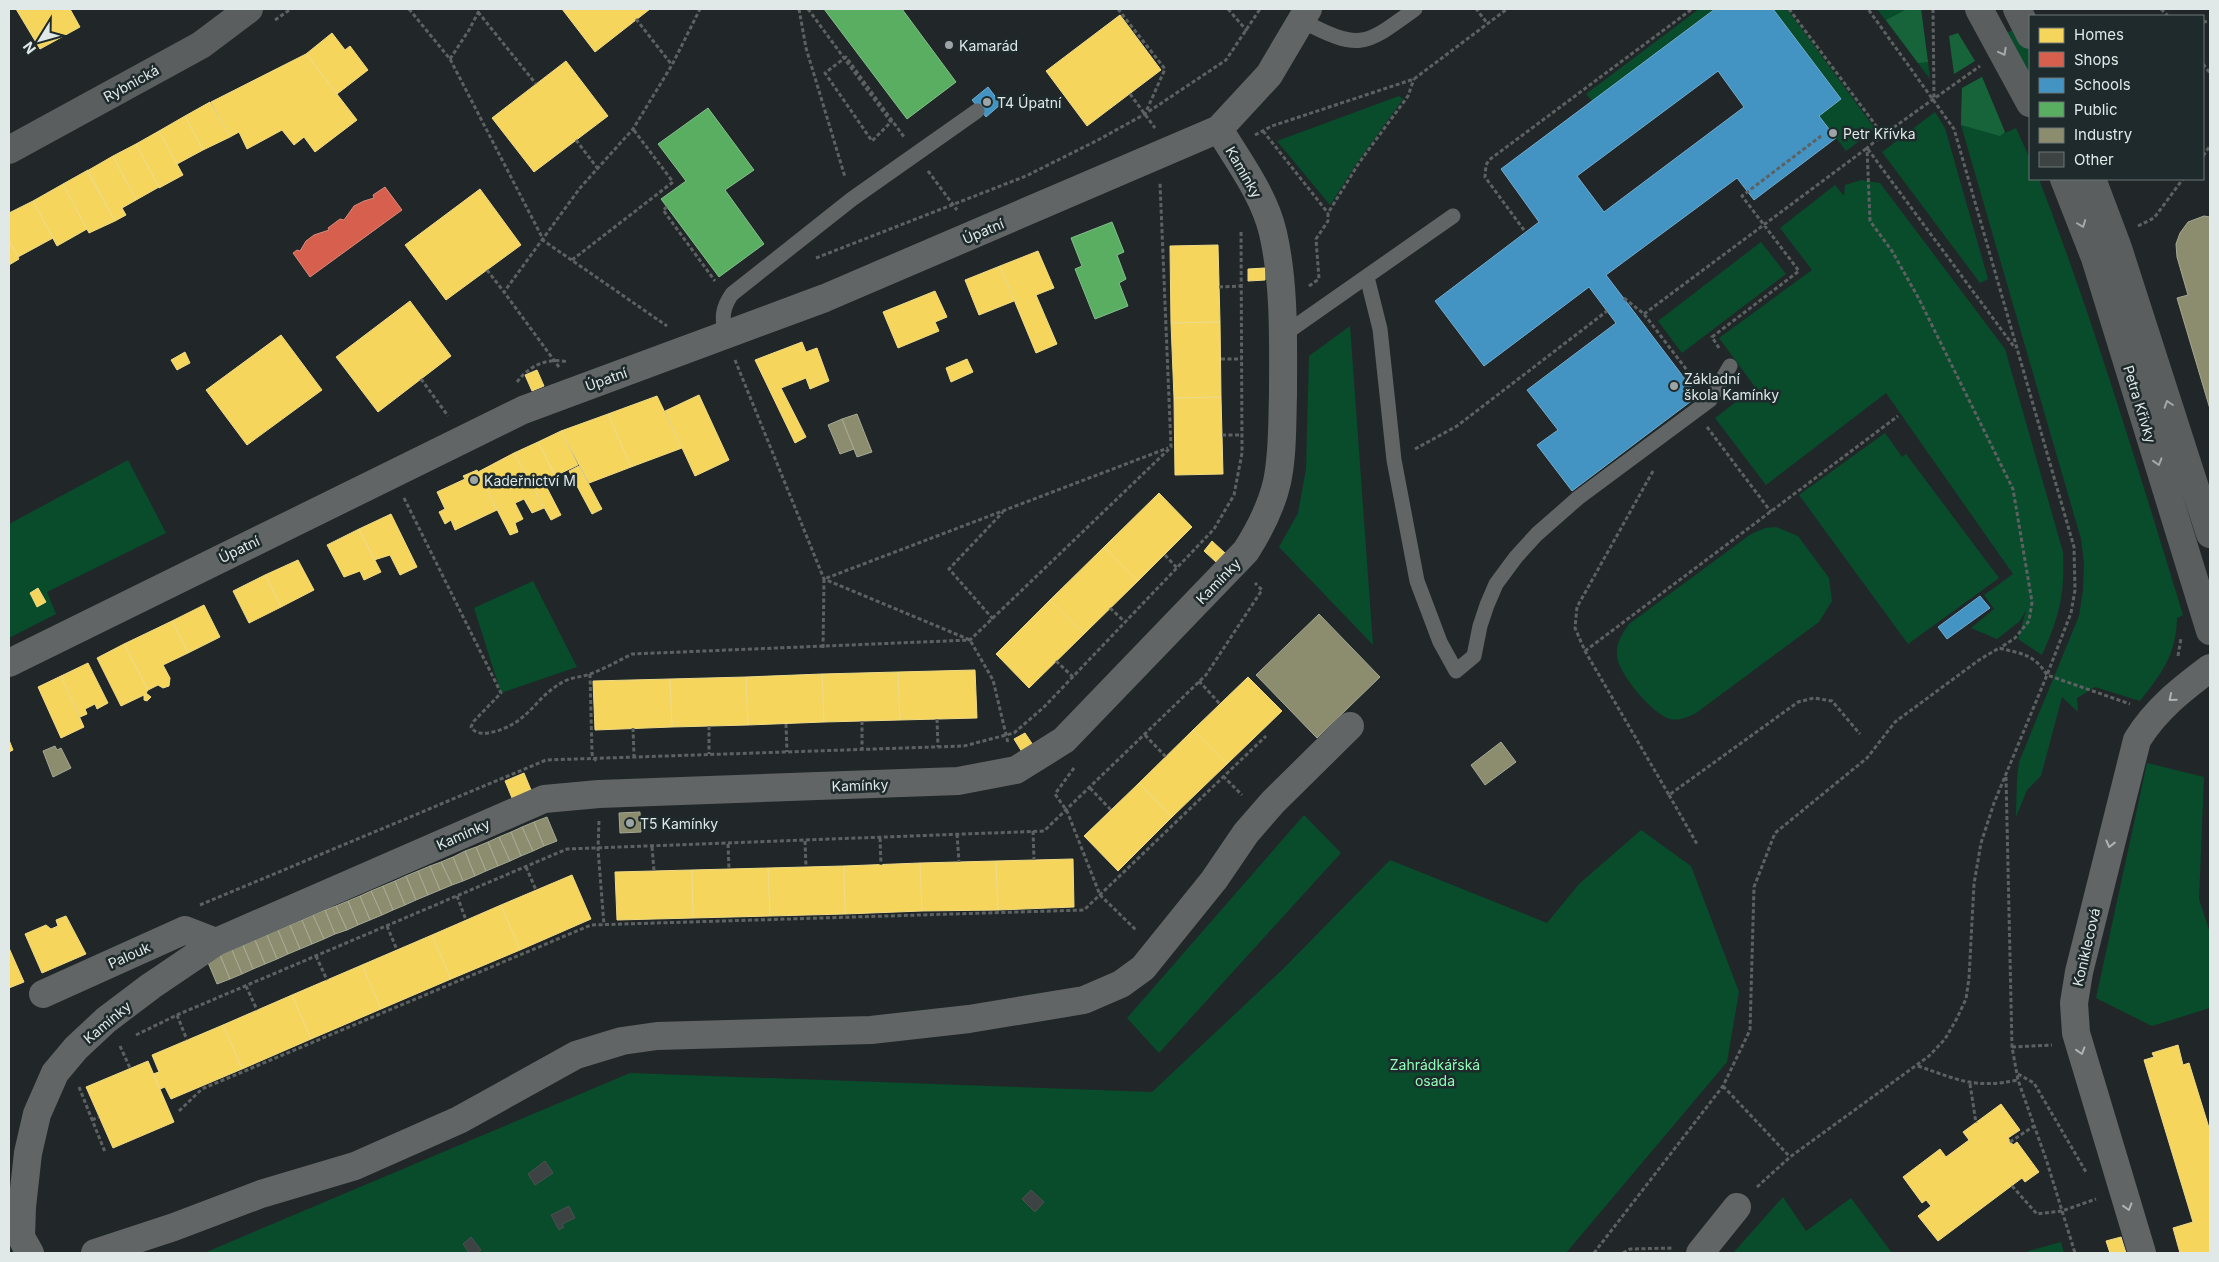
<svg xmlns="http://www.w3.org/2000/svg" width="2219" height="1262" viewBox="0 0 2219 1262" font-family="Inter,sans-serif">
<rect width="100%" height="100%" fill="#212728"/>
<!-- green -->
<path fill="#084c2b" d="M1699,9H1715L1592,101L1586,94Z
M1773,9H1787L1873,126L1874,130L1846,151L1819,116L1841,99Z
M1877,9H1921L1930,79Z
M2018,27L2030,52V76L2007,33Z
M1982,77L2005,133L2016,128L2030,159V179H2039C2094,322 2138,468 2183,615L2177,618C2176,655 2162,673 2140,701L2095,687L2077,698L2078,712L2062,697L2041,776L2027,790L2016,817L2017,779L2019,762L2079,616L2083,590L2084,562L2081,539L1961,125L1962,88Z
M1399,96L1403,99L1357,163L1330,205L1277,141Z
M1935,112L1945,128L1988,279L1980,283L1882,152Z
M1861,180L1880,183L2005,349L2063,552C2065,595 2059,617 2042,655L2018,639L2026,610L2020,621L1997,639L1971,628L1994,609L1984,595L2013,574L1886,393L1766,485L1715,418L1755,387L1719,338L1812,270L1780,228L1835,185L1844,196L1845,185Z
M1761,242L1786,274L1682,353L1658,321Z
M1350,326L1373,645L1279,547L1298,513L1306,469L1309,356Z
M1885,433L1902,457L1906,454L1999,578L1908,644L1799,495Z
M128,460L166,533L47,592L56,614L9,638V524Z
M1776,527L1798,536L1829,578L1832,601L1819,622L1696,713C1688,717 1679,721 1670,719C1652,714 1618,673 1617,656C1616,643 1622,634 1629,624L1751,534L1765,528Z
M533,581L577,667L501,693L474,608Z
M2147,763L2204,777L2199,899L2210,933V1008L2152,1026L2096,998Z
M1304,815L1341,853L1159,1053L1127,1018Z
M1641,830L1691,866L1739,992L1727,1062L1566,1253H204L630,1073L1152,1092L1283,969L1390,860L1547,923L1579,884Z
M1783,1197L1806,1231L1851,1198L1892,1253H1733Z
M2061,1242L2064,1253H2029L2028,1251Z"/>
<!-- forest -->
<path fill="#17643b" d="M1907,9H1921L1928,62L1918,63L1886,20Z
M1958,33L1975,61L1954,74L1949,36Z
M1982,77L2005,132L2000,136L1961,125L1962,88Z"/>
<!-- homes -->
<path fill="#f6d55c" stroke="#efdb86" d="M16,9H70L80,27L40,49Z
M562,9H650L595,52Z
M1120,15L1161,70L1087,126L1046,71Z
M332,33L345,50L350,46L368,70L337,94L306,54Z
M306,54L357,120L315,152L304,137L294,145L282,130L247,149L239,132L230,137L211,102Z
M566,61L608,116L534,172L492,118Z
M210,102L230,137L203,150L185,116Z
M185,116L203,150L177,164L159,131Z
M159,131L183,175L159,188L136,144Z
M136,144L159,187L136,200L113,156Z
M113,156L136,200L122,208L126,215L115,221L87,171Z
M88,170L115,221L89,233L63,184Z
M63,184L87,229L57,246L33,201Z
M480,189L521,245L446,300L405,245Z
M33,201L53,238L18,257L9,240V213Z
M9,240L19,259L9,265Z
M1218,245L1220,322L1171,323L1170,246Z
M1038,251L1054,288L1036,295L1057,344L1036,353L1000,266Z
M1000,266L1014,301L979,315L965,280Z
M1265,268V280L1248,281V269Z
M935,291L947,317L935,322L939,331L898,348L883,312Z
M410,301L451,356L378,412L336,357Z
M1220,322L1221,397L1174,398L1171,323Z
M281,335L322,390L247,445L206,390Z
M802,342L806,352L817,348L829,381L810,389L806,378L781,388L806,437L795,443L755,360Z
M185,352L190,363L177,370L171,360Z
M967,359L973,372L951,382L946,368Z
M537,370L544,386L532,391L525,375Z
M699,395L729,460L695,476L665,411Z
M657,396L682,448L631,467L608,414Z
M1221,397L1223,474L1175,475L1174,398Z
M608,414L631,467L589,483L561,431Z
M561,431L578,465L555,476L538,442Z
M538,442L559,482L547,488L561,515L551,520L514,453Z
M514,453L544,508L532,513L524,499L515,503L523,519L515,523L518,532L510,535L478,472Z
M579,466L602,509L592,514L569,471Z
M477,470L497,510L455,530L451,520L445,524L439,512L445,509L437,492L465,479L463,476Z
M1159,493L1192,527L1138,581L1104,547Z
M391,514L417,567L400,575L390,555L374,560L359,529Z
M359,529L381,572L364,580L360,571L344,577L327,545Z
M1212,541L1225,553L1216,562L1204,551Z
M1104,547L1138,581L1084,634L1050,600Z
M298,560L314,590L281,607L265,575Z
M265,575L281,607L249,623L233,591Z
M38,588L46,602L37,607L30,593Z
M1050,600L1084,634L1029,688L996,654Z
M204,605L220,637L188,653L172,621Z
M172,621L188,653L163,665L170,678L169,686L163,688L158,685L148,690L124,644Z
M124,644L148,690L146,693L151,697L147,701L144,700V695L121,706L97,658Z
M88,663L108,703L97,709L95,704L85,709L87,714L80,717L61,676Z
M975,670L977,718L900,720L898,672Z
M898,672L900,720L824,722L822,674Z
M822,674L824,722L748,725L746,677Z
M61,676L84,727L61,738L38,687Z
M746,677L748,725L672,727L670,679Z
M1248,677L1282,711L1227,764L1193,730Z
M670,679L672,727L595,730L593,681Z
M1193,730L1227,764L1172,817L1139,783Z
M1025,733L1033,745L1022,752L1014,739Z
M9,740L13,750L9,752Z
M524,773L531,790L512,798L505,781Z
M1139,783L1172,817L1118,871L1084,836Z
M1073,859L1074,907L998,910L996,861Z
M996,861L998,910L922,911L920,863Z
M920,863L922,911L845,914L844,866Z
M844,866L845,914L770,916L768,868Z
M768,868L770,916L693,918L692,870Z
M692,870L693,918L617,920L615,872Z
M572,875L591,919L520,950L501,905Z
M501,905L520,950L451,979L432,935Z
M66,916L86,954L42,973L25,934L46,925L51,929L58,926L56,920Z
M432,935L451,979L381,1009L362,965Z
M9,948L24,982L9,988Z
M362,965L381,1009L311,1039L292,995Z
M292,995L311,1039L242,1069L223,1025Z
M223,1025L242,1069L171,1099L165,1087L160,1089L153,1074L159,1072L152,1055Z
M2178,1045L2183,1065L2189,1063L2210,1131V1253H2180L2173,1228L2193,1222L2144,1060L2154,1057L2152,1053Z
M148,1061L174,1122L113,1148L86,1087Z
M2001,1104L2020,1130L2008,1138L2013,1145L2017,1142L2039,1172L2025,1182L2022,1178L1938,1241L1918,1216L1931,1206L1926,1200L1922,1203L1903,1177L1940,1149L1946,1157L1969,1140L1963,1132Z
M2121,1237L2126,1253H2110L2106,1241Z"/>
<!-- shops -->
<path fill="#d6604d" stroke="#d9897c" d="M385,187L402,210L310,277L293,253L297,250L300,251L306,241L314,235L329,230L328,228L340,219L344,220L354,206L364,201L374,198L373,195Z"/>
<!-- schools -->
<path fill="#4393c3" stroke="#72acce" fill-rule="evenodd" d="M1715,9H1773L1841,99L1819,116L1836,138L1754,200L1737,178L1606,275L1698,396L1572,491L1537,445L1558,430L1527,390L1616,323L1589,287L1484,366L1435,301L1539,222L1501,169ZM1718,71L1744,107L1604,212L1577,176Z
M988,87L1001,104L986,117L972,100Z
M1980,596L1990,608L1947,639L1938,627Z"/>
<!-- public -->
<path fill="#5aae61" stroke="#82bf8a" d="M824,9H902L956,82L907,119Z
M708,108L754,170L725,190L764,244L719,277L661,199L686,181L658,144Z
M1112,222L1124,252L1117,255L1126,279L1119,283L1128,306L1095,319L1075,269L1082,266L1071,238Z"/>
<!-- industry -->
<path fill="#8c8c6e" stroke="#a5a893" d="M2204,216L2210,217V409L2177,298L2188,295L2177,257L2176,244L2180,233L2188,222Z
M857,414L872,452L857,457L842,419Z
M842,419L854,449L840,454L828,425Z
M1319,614L1380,677L1317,738L1256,675Z
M1501,742L1516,762L1485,785L1471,765Z
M55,746L57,750L61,748L71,768L53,777L43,751Z
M640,812L641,832L620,833L619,813Z
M547,817L557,841L544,846L534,822Z
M534,822L544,846L533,851L522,827Z
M522,827L533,851L521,856L511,832Z
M511,832L521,856L510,861L499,837Z
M499,837L510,861L498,866L488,842Z
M488,842L498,866L486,871L476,847Z
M476,847L486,871L475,876L465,851Z
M465,851L475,876L463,881L453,857Z
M453,857L463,881L452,885L441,862Z
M441,862L452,885L440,890L430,866Z
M430,866L440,890L428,895L418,871Z
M418,871L428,895L416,900L406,876Z
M406,876L416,900L405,905L395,881Z
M395,881L405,905L393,910L383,886Z
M383,886L393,910L382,915L371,891Z
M371,891L382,915L370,920L360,896Z
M360,896L370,920L358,925L348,901Z
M348,901L358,925L347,930L336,906Z
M336,906L347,930L335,934L325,910Z
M325,910L335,934L324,939L313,915Z
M313,915L324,939L312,944L302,920Z
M302,920L312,944L300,949L290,925Z
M290,925L300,949L288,954L278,930Z
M278,930L288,954L277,959L267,935Z
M267,935L277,959L265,964L255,940Z
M255,940L265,964L253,969L243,945Z
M243,945L253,969L242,974L232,950Z
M232,950L242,974L230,979L220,955Z
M220,955L230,979L217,984L207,960Z"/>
<!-- building -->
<path fill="#3d4242" stroke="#4b5050" d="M545,1161L553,1173L535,1185L528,1174Z
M1031,1190L1044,1202L1035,1212L1022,1199Z
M569,1206L575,1218L562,1224L564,1227L559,1230L551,1215Z
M471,1237L481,1250L476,1253H469L463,1244Z"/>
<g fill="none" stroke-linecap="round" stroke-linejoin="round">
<!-- path -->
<path stroke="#5d6162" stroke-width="3" stroke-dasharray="4 2.5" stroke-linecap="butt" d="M409,9L450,59L544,241L667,326
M799,9L806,48L845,177
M808,9L891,122L872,141L825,73L846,57L904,137
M1118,9L1165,69L1145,114
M1228,9L1247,31
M1479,9L1477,10L1487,23
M1789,9L1883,135L1867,148L1870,221L1892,251L1919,299L2013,489L2032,602L2029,621L2015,638L2000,648
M1933,9L1934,98
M2161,9L2168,16
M478,12L536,84
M636,19L672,65
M275,20L291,9
M2203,22L2210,21
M450,59L469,30L480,9
M2203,64L2210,73
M1130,94L1155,128
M1263,131L1328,213
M1255,135L1272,126L1414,79L1507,9
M1883,135L1980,66
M576,140L598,169
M2203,156L2210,146
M928,171L957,210
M667,207L663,210L715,281
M2138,226L2154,218L2183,179
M1524,230L1485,177L1486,165L1489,160L1692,9
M816,258L1026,176L1098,140L1145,114L1226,60L1260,9
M572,260L673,182L633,129
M487,270L504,292
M1309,286L1319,279L1316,239L1328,221V213L1359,163L1408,96L1414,79
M1219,287L1241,286
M1624,298L1644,314L1696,382
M1644,314L1867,148L2015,348
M1719,348L1712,337L1799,271L1742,196L1821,136
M1221,359H1242
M735,360L824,579L970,640L993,680L1008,743
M559,367L504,292L580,188L633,129L672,65L700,9
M421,379L448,416
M517,382C529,366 547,357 568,362
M1707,427L1771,512
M1222,435H1241
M1415,449L1457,426L1607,311
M1653,471L1577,607L1575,628L1585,651L1669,795L1798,702L1814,698L1832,701L1860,734
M404,498L501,693L474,721L471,727C475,733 481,734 488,733C531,725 534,695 567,680C574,677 582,677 590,674C604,669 618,661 632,654L970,640L1171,447L1160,183
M1165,555L1177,568
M1110,608L1125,622
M993,619L949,569L1003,512
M823,648L824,579L1168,448
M1585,651L1898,416
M2178,656L2181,638
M1056,661L1073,677
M590,674L592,753L593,758L597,761
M1199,681L1220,704
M937,719L938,747
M862,721V750
M786,724L787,752
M709,726V754
M633,728L634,756
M1145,735L1166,757
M1074,768L1055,794L1067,811L1100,895L1136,930
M1223,776L1242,795
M2006,777L2012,1047L2018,1080L2047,1162L2075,1253
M1090,788L1111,810
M1669,795L1697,844
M599,821L598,849L604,925
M1033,831L1034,860
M957,834L959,862
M880,838L881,865
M805,841L806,867
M728,844L729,869
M652,847L654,871
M526,867L536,890
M457,896L466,920
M200,905L546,760L964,746L1014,733L1044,707L1214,529L1234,495L1242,453L1241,230
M387,926L397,950
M316,956L327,980
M246,986L257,1010
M177,1015L187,1040
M136,1035L177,1015L567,849L1044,831L1206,675L1262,590L1255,583
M120,1046L130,1068
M2012,1047L2052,1045
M1918,1066C1959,1080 1974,1089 2018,1080
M2018,1074L2034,1083L2086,1172
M1970,1084L1976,1123
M1723,1086L1790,1157
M79,1087L105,1152
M179,1111L202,1089L591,925L1084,910L1266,736
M92,1120L99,1117
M2010,1142L2034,1126
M2012,1186L2037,1214L2062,1211L2096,1199
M1757,1187L1790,1157L1929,1056L1945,1039L1956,1020L1966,999L1969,978L1974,884L1981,843L1994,803L2047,675L2071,613L2075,590L2074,547L1954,129L1868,9
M1594,1253L1723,1086L1750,1030L1754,887L1775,833L1867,758L1895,722L1979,660L1999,648C2022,654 2034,654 2047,675L2130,704
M1623,1253L1630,1249L1673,1248"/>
<!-- lane -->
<path stroke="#626565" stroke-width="15" d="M1302,21C1361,51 1364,46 1415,9
M1367,277L1380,329L1394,460L1417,581L1440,642L1456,671L1474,656L1480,626L1487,605L1496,584L1516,557L1537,534L1578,498L1710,400L1730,366
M725,335C722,317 722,308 732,294L852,199L977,111
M1283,335L1453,216"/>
<!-- street -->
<path stroke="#626565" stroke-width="28" d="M9,663L523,410L825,298L1219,129L1269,75L1308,9
M43,994L185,930L216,942
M30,1253L21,1237L22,1207L28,1153L37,1114L55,1073L76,1048L106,1020L151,986L216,942L544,799L599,794L958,781L1016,770L1064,740L1246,551C1260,529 1271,508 1277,482C1283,454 1282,424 1283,396C1283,342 1285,286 1273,233C1264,195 1239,162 1219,129
M95,1253L174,1227L261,1194L355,1166L459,1120L576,1055L622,1041L657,1036L871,1030L969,1019L1084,1000L1121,984L1143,968L1214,880L1246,833L1273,802L1350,726
M1700,1253L1737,1207
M2142,1253L2076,1033L2074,1003L2079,972L2137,740C2156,709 2182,689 2210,668"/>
<!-- secondary -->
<path stroke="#5a5e5f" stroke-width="28" d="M1979,9L2030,103
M2017,9L2030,35
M9,150L201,45L249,9
M2064,179L2095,258L2210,631
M2092,179L2118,248L2210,534"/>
</g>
<!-- one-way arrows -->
<defs><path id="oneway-chevron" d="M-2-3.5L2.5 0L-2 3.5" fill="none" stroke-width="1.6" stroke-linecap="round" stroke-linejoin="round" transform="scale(1.25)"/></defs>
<g stroke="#a4aaaa">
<use href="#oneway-chevron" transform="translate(2003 52) rotate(62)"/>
<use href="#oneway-chevron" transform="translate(2082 224) rotate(69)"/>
<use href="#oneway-chevron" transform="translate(2168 404) rotate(-108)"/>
<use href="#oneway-chevron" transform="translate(2158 462) rotate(73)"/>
</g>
<g stroke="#aeb4b4">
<use href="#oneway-chevron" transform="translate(2172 698) rotate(140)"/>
<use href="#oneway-chevron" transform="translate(2110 844) rotate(104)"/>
<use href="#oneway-chevron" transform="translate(2081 1051) rotate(73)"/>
<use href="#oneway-chevron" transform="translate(2128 1207) rotate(73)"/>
</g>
<!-- markers -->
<g fill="#9da4a5" stroke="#1e2a2b" stroke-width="2">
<circle cx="949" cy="45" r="5"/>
<circle cx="987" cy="102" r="5"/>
<circle cx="1833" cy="133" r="5"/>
<circle cx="1674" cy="386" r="5"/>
<circle cx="474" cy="480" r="5"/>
<circle cx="630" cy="823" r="5"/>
</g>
<g text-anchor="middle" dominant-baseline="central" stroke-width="5" stroke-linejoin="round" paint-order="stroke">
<!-- poi labels -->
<g font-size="14" fill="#e0e8e8" stroke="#1e2a2b" text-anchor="start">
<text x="959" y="45">Kamarád</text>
<text x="997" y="102">T4 Úpatní</text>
<text x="1843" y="133">Petr Křívka</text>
<text x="1684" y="378">Základní<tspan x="1684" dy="16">škola Kamínky</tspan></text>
<text x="484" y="480">Kadeřnictví M</text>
<text x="640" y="823">T5 Kamínky</text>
</g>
<!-- street labels -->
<g font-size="14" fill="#e0e8e8" stroke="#1e2a2b">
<text transform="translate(131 83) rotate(-29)">Rybnická</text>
<text transform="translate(1244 172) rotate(60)">Kamínky</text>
<text transform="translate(983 231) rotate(-23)">Úpatní</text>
<text transform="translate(606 379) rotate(-20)">Úpatní</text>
<text transform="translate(2140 404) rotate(73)">Petra Křivky</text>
<text transform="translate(239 549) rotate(-26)">Úpatní</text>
<text transform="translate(1218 581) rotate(-46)">Kamínky</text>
<text transform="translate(860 785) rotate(-2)">Kamínky</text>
<text transform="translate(463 834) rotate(-24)">Kamínky</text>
<text transform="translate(2086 947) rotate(-77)">Koniklecová</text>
<text transform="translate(129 955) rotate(-24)">Palouk</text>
<text transform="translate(107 1022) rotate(-40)">Kamínky</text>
</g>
<!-- park labels -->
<g font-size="14" fill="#90fcb5" stroke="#1e2a2b">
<text x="1435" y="1064">Zahrádkářská<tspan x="1435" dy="16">osada</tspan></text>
</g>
</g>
<!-- border -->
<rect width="2219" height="1262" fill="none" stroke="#e0e8e8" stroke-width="20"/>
<!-- legend -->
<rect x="2029" y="15" width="175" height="165" fill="#1e2a2b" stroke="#6c7677"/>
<rect x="2039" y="28" width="25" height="15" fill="#f6d55c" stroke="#6c7677"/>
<text x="2074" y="40" font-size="15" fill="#e0e8e8">Homes</text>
<rect x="2039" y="52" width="25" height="15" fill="#d6604d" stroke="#6c7677"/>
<text x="2074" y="65" font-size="15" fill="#e0e8e8">Shops</text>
<rect x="2039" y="78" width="25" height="15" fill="#4393c3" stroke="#6c7677"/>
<text x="2074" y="90" font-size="15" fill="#e0e8e8">Schools</text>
<rect x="2039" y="102" width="25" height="15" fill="#5aae61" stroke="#6c7677"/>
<text x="2074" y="115" font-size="15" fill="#e0e8e8">Public</text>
<rect x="2039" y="128" width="25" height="15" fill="#8c8c6e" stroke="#6c7677"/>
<text x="2074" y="140" font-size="15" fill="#e0e8e8">Industry</text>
<rect x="2039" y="152" width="25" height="15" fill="#3d4242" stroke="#6c7677"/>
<text x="2074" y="165" font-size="15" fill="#e0e8e8">Other</text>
<!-- north arrow -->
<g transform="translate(40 40) rotate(233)" stroke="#1e2a2b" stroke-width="4" paint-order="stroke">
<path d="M0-4L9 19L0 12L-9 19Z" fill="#e0e8e8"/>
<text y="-8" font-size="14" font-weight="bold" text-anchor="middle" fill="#e0e8e8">N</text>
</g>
</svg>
